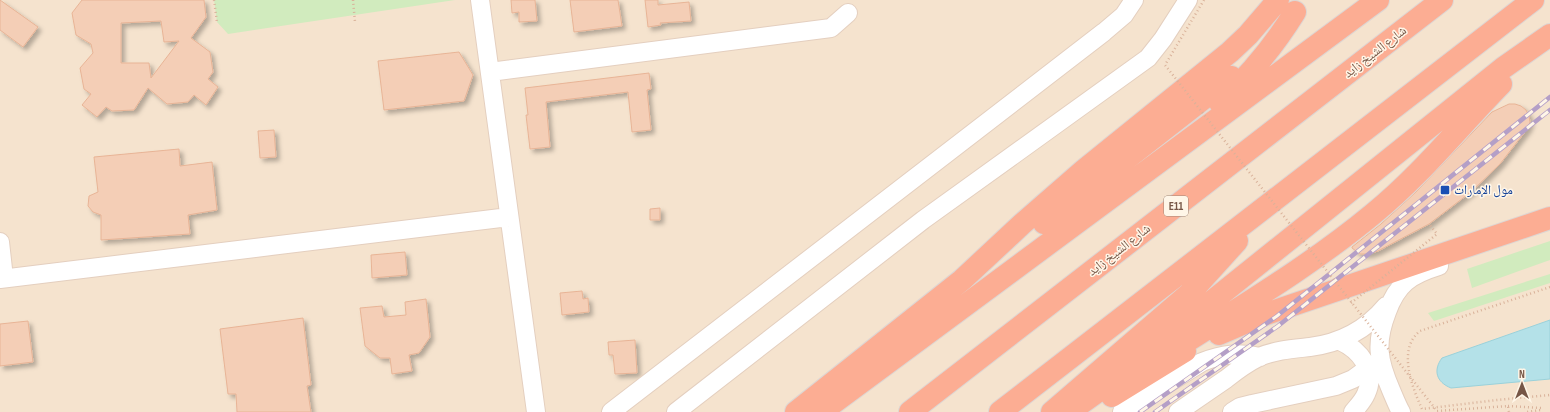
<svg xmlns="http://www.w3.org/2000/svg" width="1550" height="412" viewBox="0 0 1550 412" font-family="'Sofia Sans Condensed','Noto Naskh Arabic',sans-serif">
<defs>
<filter id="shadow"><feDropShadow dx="3.5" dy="3.5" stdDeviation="2" flood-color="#0004"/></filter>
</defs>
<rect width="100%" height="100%" fill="#fdf2e0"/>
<!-- residential -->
<path fill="#f5e3ce" d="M0,0H1550V412H0Z"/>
<!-- green -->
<path fill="#d1ebbe" d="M214,0H455L228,34L217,22Z
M1550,241V260L1472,288L1467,269Z
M1550,274V283L1434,321L1428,313Z"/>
<!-- water -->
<path fill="#b4e1e8" stroke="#9ad1da" d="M1550,320V379L1451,388C1436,382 1433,370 1442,358Z"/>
<!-- building -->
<path fill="#f4ceb6" stroke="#e8b496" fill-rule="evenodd" filter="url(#shadow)" d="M0,0L38,27L23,47L0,30Z
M82,0H204L206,17L191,38L210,52L213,72L208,79L218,87L206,105L194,95L188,102L167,104L148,88L134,110L112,111L106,107L97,117L82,105L91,94L84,89L80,68L93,53L91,44L76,35L72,13ZM161,21L164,42L179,41L151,78L149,63H121V23Z
M511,0H535L537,21L519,22V12L512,13Z
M570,0H618L622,26L574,32Z
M645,0H658V5L689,2L691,21L660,23L661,25L648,27Z
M459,52L473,75L464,101L384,110L378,61Z
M649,73L651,89L647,90L651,130L632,132L628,92L546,102L550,147L530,149L526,115H528L525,88Z
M1509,104H1515L1521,106L1526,110L1529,116L1530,122L1528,128L1500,164L1471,192L1429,224L1378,251L1369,254H1360L1352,248V247L1381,224L1416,192L1492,112Z
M274,130L276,157L260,158L258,131Z
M179,149L180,166L212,162L217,210L188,215L190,234L101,240V215L93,212L88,206L89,196L98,192L94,157Z
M660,208V220H650V209Z
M405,252L407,275L372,278L371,255Z
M582,291L583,299L588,298L589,312L562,315L560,293Z
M426,299L430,337L419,353L409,355L412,371L392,374L390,358H380L365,346L360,308L382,306L384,317L406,315L405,302Z
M303,318L311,385L307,386L311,412H237L236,394H228L220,329Z
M28,321L33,362L0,366V324Z
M635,340L637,373L615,374L613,355H609L608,342Z"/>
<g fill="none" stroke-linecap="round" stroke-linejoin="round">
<!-- minor casing -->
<g stroke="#e4cfbf" stroke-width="20">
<path id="minor" d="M480,0L536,412
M490,72L831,28L848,13
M0,242L4,278
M0,279L509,217
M1340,341C1360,350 1377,371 1366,394C1363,401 1358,406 1353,412
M611,412L1104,32L1124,15L1134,0
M676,412L923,220L1148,58L1163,39L1188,0
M1122,412L1202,362C1222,354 1239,352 1260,357
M1178,412C1194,401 1210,390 1226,379C1236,371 1247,363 1259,357C1276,350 1292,349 1310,347C1341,343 1366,330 1386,306
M1232,412L1240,407L1252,404L1336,386L1353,379L1368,368
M1401,412C1397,405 1394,397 1391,390C1378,360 1375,343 1387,312C1397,284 1410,275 1439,266"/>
</g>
<!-- highway casing -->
<g stroke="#ded6d3" stroke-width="24">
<path id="highway" d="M1220,103C1249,76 1274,46 1295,12
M1044,223L1231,77
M1219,334L1266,314L1550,218
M1167,354C1237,309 1309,267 1373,214C1421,175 1458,128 1501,84
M1112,396L1185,351
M796,412L962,280L1022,224L1084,170L1230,52L1248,35L1278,0
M821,412L1378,0
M910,412L1442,0
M1000,412L1533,0
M1052,412L1190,293L1237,241
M1069,412L1115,379L1503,68L1550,35"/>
</g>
<!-- path -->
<path stroke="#d9b29a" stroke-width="2.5" stroke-dasharray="1 3" stroke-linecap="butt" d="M214,0L217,22
M353,0L355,22
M1550,287L1420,331C1397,349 1412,387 1422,409L1497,400L1550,395
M1508,406L1541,408V410L1527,412
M1155,412L1165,406"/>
<!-- minor -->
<use href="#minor" stroke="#fff" stroke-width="18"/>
<!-- highway -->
<use href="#highway" stroke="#fcad93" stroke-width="22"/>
<!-- rail casing -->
<g stroke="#b49fc7" stroke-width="4.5">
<path id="rail" d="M1140,412L1277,316L1550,97
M1155,412L1278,326L1550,110"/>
</g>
<!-- rail -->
<use href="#rail" stroke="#fff6e8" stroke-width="3" stroke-dasharray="9" stroke-linecap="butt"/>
<!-- path-bridge -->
<path stroke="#d9b29a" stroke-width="2.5" stroke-dasharray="1 3" stroke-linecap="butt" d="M1204,0L1165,65L1437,411L1508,406L1509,412
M1351,303L1437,234L1429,224"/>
</g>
<!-- markers -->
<rect fill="#1a4fb4" stroke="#fff6e8" stroke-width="1.5" x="1440" y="185" width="10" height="10" rx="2"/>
<g text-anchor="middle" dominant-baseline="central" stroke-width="3" stroke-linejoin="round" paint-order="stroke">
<!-- shield labels -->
<rect fill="#fff6e8" stroke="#9f8677" stroke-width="1" x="1164" y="196" width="24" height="20" rx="3"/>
<g font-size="12" font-weight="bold" fill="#765646">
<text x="1176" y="206">E11</text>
</g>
<!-- street labels -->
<g font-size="13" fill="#765646" stroke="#fff6e8">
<text transform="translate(1375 52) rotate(-38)">شارع الشيخ زايد</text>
<text transform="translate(1119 250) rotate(-38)">شارع الشيخ زايد</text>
</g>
<!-- transit labels -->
<g font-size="13" fill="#164399" stroke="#fff6e8" text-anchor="start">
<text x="1454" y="190">مول الإمارات</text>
</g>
</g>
<!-- north arrow -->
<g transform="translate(1522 384)" stroke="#fff6e8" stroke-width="3" paint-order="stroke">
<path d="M0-3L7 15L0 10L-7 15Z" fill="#765646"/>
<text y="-6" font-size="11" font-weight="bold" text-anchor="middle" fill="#765646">N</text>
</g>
</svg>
